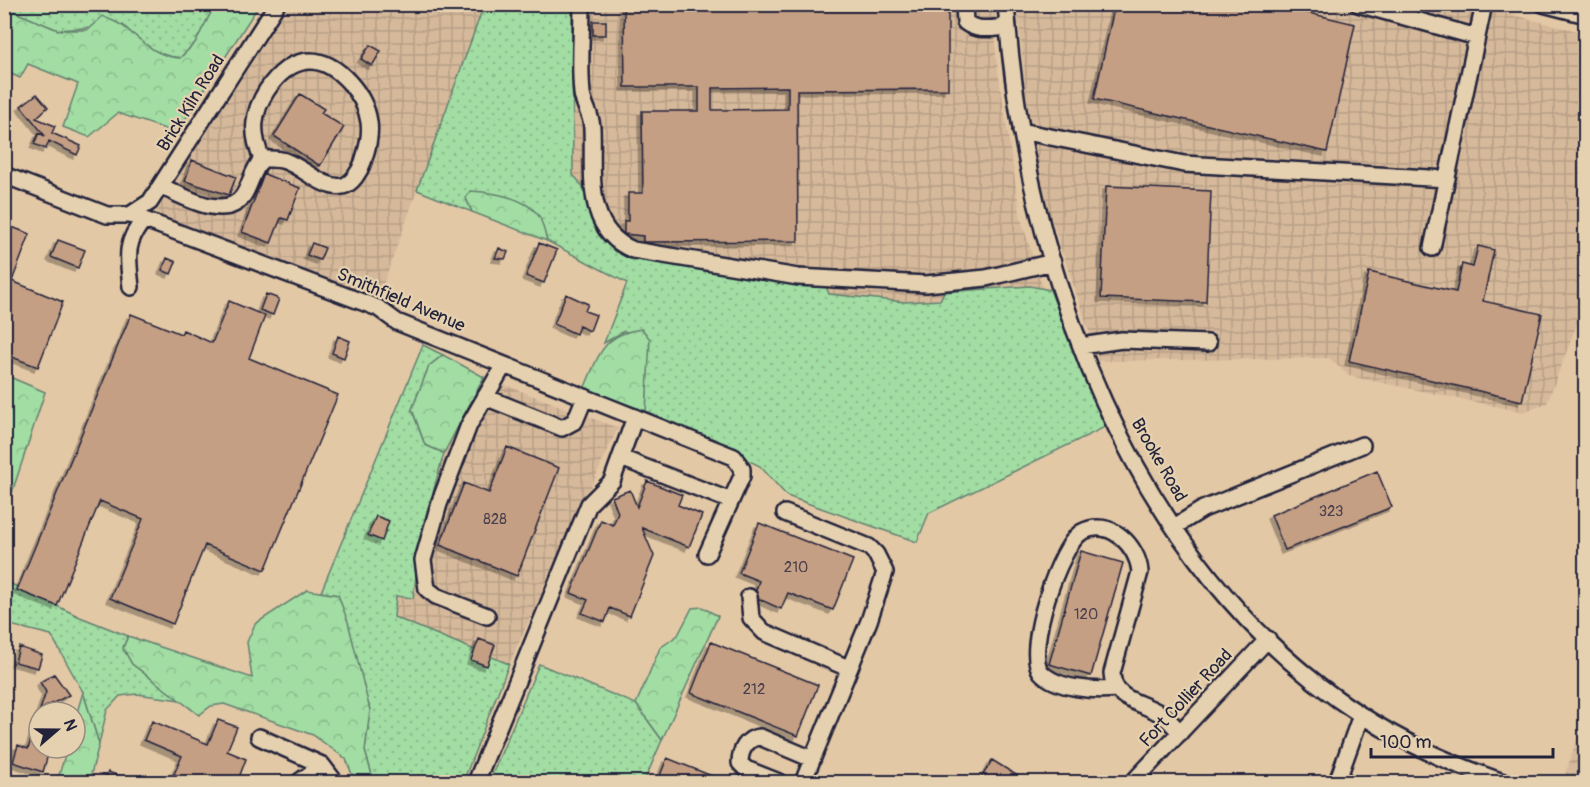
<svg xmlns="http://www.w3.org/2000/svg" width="1590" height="787" viewBox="0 0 1590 787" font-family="Pangolin,sans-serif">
<defs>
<pattern id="industrial-grid" width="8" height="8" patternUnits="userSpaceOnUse" patternTransform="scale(1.5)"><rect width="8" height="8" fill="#d6b99a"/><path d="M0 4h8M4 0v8" fill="none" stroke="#b79f86"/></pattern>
<pattern id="grass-dots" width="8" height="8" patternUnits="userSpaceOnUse" patternTransform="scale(1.5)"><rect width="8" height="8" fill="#a2dda3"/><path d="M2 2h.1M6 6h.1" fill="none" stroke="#8bbd8d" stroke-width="1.8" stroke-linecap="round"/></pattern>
<pattern id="forest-crowns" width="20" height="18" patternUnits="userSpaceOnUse" patternTransform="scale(1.5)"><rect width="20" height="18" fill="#a2dda3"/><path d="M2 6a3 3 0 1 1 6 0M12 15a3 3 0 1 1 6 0" fill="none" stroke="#8bbd8d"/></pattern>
<filter id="shadow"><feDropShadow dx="-4" dy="4" stdDeviation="0" flood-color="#0004"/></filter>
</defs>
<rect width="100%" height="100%" fill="#e3c8a6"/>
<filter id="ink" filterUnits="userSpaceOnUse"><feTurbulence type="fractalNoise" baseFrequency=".0167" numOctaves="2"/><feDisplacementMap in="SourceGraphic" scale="12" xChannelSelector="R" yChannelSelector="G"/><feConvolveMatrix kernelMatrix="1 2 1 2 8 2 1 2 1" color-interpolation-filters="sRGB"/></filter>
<g filter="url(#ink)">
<!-- industrial -->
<path fill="url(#industrial-grid)" d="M289,5H484L378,299L155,214Z
M572,5H996V57L1021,219L1045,295L905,302L703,281L603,259L573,175Z
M1017,5H1473L1585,33V303L1547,403L1523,412L1349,376L1329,358L1099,361L1034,168Z
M484,377L618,428L509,664L394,617L396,596L413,598L423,528L444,453Z
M1585,713V782H1563Z"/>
<!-- grass -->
<path fill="url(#grass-dots)" stroke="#62806f" stroke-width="1.5" d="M4,5H215L195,43L180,58C155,56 140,42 123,25L58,30L5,8Z
M484,5H572L573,175C595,195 590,229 615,252L763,280L825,284L829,294L905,302L940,300L944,292L1030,286L1050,290L1105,427L929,513L917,542L787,496L760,466L646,411L649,339L624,331L604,343L627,283L547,241L539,216L466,198L472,212L417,190Z
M423,345L443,355L429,366L412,410L425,445L444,453L423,528L413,598L396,596L394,617L509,664L463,782H374L365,751L370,710L338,595L321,592Z
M5,581L80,617L128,636L123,648L132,664L180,700L137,694L120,696L107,710L99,744L83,692L51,635L6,624Z
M539,664L636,704L662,740L644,782H489Z"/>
<!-- forest -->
<path fill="url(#forest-crowns)" stroke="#62806f" stroke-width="1.5" d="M215,5H259L186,118L171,131L118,113L89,137L63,127L78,84L28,64L20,78L5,71V8L58,30H87L103,16C109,20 118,22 124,27C143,41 154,56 180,58L195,43Z
M470,191C491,192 528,197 540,218C543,225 545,234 547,241L472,212L466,198Z
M642,329L650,339L646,411L584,389C599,355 602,334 642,329Z
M443,355L484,377L444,453L425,445L412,409L429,366Z
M5,375L45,392L5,514Z
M307,590L338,595L348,622L370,710L365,751L374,782H355L346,759L313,735L224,704L211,706L199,715L132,664L123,648L128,636L252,678L247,642L255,624Z
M702,607L718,616L662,740L636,704L660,648L678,635L692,608Z
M83,692L99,744L89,782H57L67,748H75V719Z"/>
<!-- building -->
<path fill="#c59f84" stroke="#22223b" stroke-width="1.5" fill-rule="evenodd" filter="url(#shadow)" d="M624,4H948V89L797,90L798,241L643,242V236L624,234V221H628V193H643L642,111H699V87H625ZM788,87V109L712,110V88Z
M1115,4H1271L1355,24L1327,152L1094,99Z
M593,21H606V35H593Z
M370,45L381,51L372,66L361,59Z
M37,94L48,107L36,118L55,126L52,133L81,146L77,155L49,141L46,149L34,144L39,133L45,136L21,106Z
M300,94L324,109L321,113L344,127L320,166L274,136Z
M192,160L236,177L229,195L185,181Z
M264,174L300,188L288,220L281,218L271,243L242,232Z
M1106,186L1211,191L1206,302L1101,298Z
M4,224L30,234L12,281L63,302L38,367L4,354Z
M58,240L85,250L78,268L51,257Z
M312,243L325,248L320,260L307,255Z
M539,243L557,250L544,283L526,276Z
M1478,246L1494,250L1483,301L1542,314L1522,401L1349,361L1369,272L1456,292L1462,264L1473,267Z
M499,248L508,252L505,259L495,258Z
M167,258L176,262L171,274L162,270Z
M266,294L279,299L273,315L260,310Z
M566,294L588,304L585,311L596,315L590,331L579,326L576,334L554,324Z
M229,301L265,316L249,358L338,395L265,570L205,545L173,624L110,598L143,519L100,501L57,606L17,590L131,314L181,334L183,330L212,343Z
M338,336L350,341L344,358L332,353Z
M507,447L559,468L517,576L440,545L464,483L489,493Z
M1377,471L1392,507L1285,550L1271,515Z
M647,481L682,495L678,505L702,515L689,547L642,528L654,556L630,616L610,608L605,622L582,613L588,600L571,593L601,520L613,525L618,513L612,497L630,490L637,507Z
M376,516L389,521L382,541L368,535Z
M759,523L853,560L833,610L788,593L781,609L759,599L756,590L759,581L739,573Z
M1081,551L1123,563L1091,676L1049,664Z
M479,639L495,645L487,666L471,660Z
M711,642L818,685L798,736L691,693Z
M19,647L42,655L38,668L15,662Z
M54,674L69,695L40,710L46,692L40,682Z
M37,720L39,721V748L49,751L43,772L13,762L18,745L28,749Z
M218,720L237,727L227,751L246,759L237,783H193L174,774L182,756L144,740L152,721L208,744Z
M667,758L727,782V783H657Z
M992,760L1029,783H978Z
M108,772L135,781V783H104Z"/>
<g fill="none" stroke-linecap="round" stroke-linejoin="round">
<!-- minor casing -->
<g stroke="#22223b" stroke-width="20">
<path id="minor" d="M582,4C582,33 579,64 582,93C583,105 592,115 592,128C594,172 583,229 633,250L798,277L926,284L986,278L1053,262
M964,4L965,22C977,32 993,28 1008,27
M1006,4C1024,265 1131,567 1361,715C1404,743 1454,765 1503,782
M1358,4L1477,37
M1543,4L1586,15
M1021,131L1184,164L1447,179
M4,175L107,215H130L153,223L378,308L397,322L734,457L742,469V476L707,554
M161,186C181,195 225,222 243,196C251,184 251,173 262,159C270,159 278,158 285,161C303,167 324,190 343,186C352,184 360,171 363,162C367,149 371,136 369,122C367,107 359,93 349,82C320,50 290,56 267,90C252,113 251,134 262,159
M130,215L150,202L277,4
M1432,248L1484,4
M131,287C128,258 124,242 144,220
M1081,346L1122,340L1208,343
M485,397L562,428L575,421L585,397
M621,458L731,501
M785,513L869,547L876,554L885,572L869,621L803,782
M1174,527L1203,509L1362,445
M749,597L751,618L764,632L848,668
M487,616L436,596L427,589L423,560L439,504L469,425L504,365
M1116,689C1095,691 1056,689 1041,672C1024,651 1060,544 1082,532C1110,517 1138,546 1140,572L1112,673C1113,701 1140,701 1159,713C1168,718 1174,725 1180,733
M259,737L322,765
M299,782L322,765L335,782
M476,782L589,504L612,481L635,417
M779,782L746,769L740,763C740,751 746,738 760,737L812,759
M1133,782L1268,639
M1337,782L1361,715"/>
</g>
<!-- minor -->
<use href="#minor" stroke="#e5d1af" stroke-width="15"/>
</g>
</g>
<g text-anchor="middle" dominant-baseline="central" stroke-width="4.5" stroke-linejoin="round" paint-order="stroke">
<!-- number labels -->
<g font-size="15" fill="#4b414d">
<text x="1331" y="511">323</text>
<text x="495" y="519">828</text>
<text x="796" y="567">210</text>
<text x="1086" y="614">120</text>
<text x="754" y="689">212</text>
</g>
<!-- street labels -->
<g font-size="18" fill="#22223b" stroke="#e5d1af">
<text transform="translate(191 103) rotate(-58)">Brick Kiln Road</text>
<text transform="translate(401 300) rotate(23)">Smithfield Avenue</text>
<text transform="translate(1159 460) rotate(60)">Brooke Road</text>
<text transform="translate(1186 698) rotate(-47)">Fort Collier Road</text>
</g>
</g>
<!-- margin -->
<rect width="1590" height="787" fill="none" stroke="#e5d1af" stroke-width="24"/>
<rect x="12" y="12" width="1566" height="763" fill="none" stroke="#22223b" stroke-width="2" filter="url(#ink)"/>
<!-- north arrow -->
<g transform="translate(57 730) rotate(70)"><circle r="28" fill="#e5d1af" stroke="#978b81" stroke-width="1.5"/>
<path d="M0-4.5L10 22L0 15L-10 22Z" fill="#22223b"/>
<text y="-9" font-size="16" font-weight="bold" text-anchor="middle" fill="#22223b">N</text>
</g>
<!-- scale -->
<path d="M1371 748v9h182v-9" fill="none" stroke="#22223b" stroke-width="3"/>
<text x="1380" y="748" font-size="18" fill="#22223b" stroke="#e5d1af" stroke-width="4.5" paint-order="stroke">100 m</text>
</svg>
